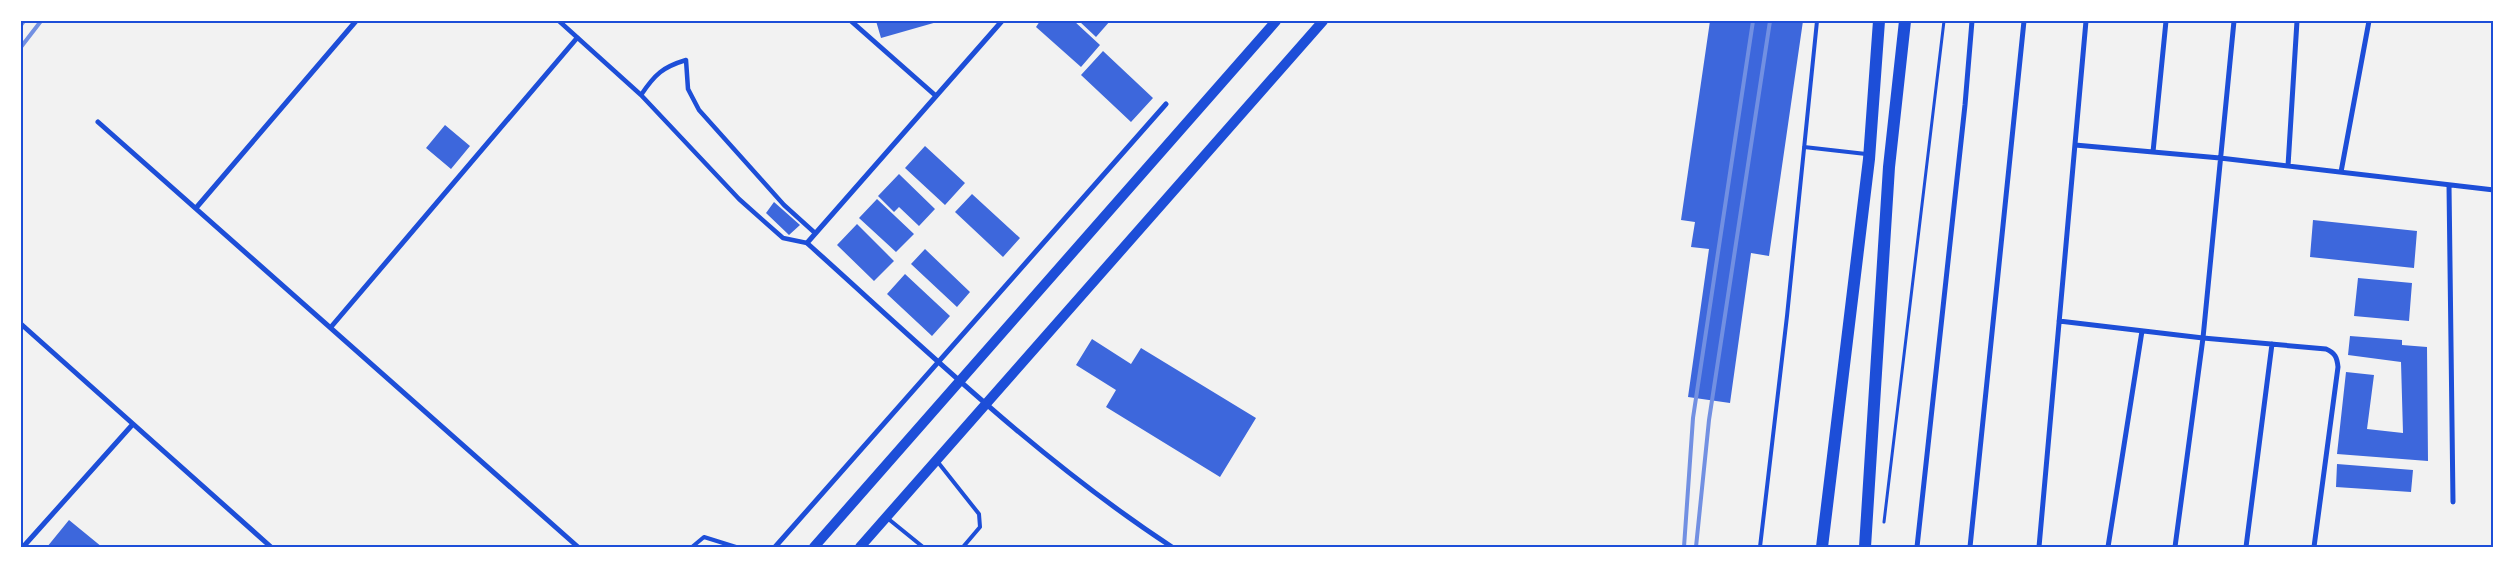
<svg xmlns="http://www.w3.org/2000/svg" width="2515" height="568" viewBox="0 0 2515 568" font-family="'Sofia Sans Condensed',sans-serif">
<rect width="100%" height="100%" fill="#f2f2f2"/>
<!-- building -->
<path fill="#3d67dc" d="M876,21H937V22L881,38Z
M1040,21H1074L1100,45L1081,67L1036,27Z
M1079,21H1110L1096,37Z
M1710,21H1803L1769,256L1751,253L1730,403L1688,397L1709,249L1691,247L1695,222L1681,220Z
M1103,51L1153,98L1131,122L1081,75Z
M445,125L470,146L451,169L426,148Z
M925,146L965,183L945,205L905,168Z
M899,174L935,209L919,226L899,207L894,212L878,196Z
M972,194L1020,238L1003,257L955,212Z
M877,199L914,234L896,252L859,218Z
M774,202L800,225L789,235L766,213Z
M2313,220L2417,231L2414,268L2310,257Z
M857,224L894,261L874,281L837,245Z
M925,249L970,292L957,307L911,264Z
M905,274L950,316L932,336L887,294Z
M2358,278L2412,283L2409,321L2354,316Z
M2350,336L2402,340V345L2427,347L2428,461L2337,454L2346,372L2374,375L2367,429L2403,433L2401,362L2348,355Z
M1092,339L1131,364L1141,348L1256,418L1220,477L1106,407L1116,390L1076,365Z
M2337,464L2413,470L2411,492L2336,487Z
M69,520L102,547H47Z"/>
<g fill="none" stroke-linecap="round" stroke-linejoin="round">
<!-- path -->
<path stroke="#1d4ed8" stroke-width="3" d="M1884,522L1944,21"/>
<!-- service -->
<path stroke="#1d4ed8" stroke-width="4" d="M1804,147L1866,154
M937,461L979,514L980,527L963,547
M886,517L923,547
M692,547L704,537L736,547
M1760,547L1787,316L1817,21"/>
<!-- pedestrian -->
<path stroke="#1d4ed8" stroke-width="4.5" d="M559,21L641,95L739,199L783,238L807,243
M641,95C655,74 663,67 686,60L688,89L699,110L784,205L815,233"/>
<!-- minor -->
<path stroke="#1d4ed8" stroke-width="5" d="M851,21L936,96
M1002,21L807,243C925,349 1039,460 1172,547
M98,122L578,547
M2075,145L2220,158L2494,190
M2153,152L2166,21
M2288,166L2297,21
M2341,172L2369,21
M2449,185L2453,502
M196,208L356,21
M2059,321L2203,338L2326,349C2335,353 2337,357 2338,367L2314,547
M21,324L271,547
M331,327L577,38
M23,547L133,424
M775,547L1166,104
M1917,547L1965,105L1972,21
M1970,547L2024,21
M2039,547L2086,21
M2108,547L2142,331
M2175,547L2203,338L2234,21
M2246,547L2272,344"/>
<!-- secondary -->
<path stroke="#1d4ed8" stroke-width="10" d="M814,547L1276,21
M860,547L1323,21"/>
<!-- primary -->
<path stroke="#1d4ed8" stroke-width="12" d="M1822,547L1869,159L1879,21
M1865,547L1889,167L1905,21"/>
<!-- rail -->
<path stroke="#7290e2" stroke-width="4" d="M21,25L24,21
M21,47L41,21
M1684,547L1693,418L1753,21
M1696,547L1709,420L1770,21"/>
</g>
<!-- border -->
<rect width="2515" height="568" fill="none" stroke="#ffffff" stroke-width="45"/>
<rect x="22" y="22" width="2470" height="524" fill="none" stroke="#1d4ed8" stroke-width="2"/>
</svg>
